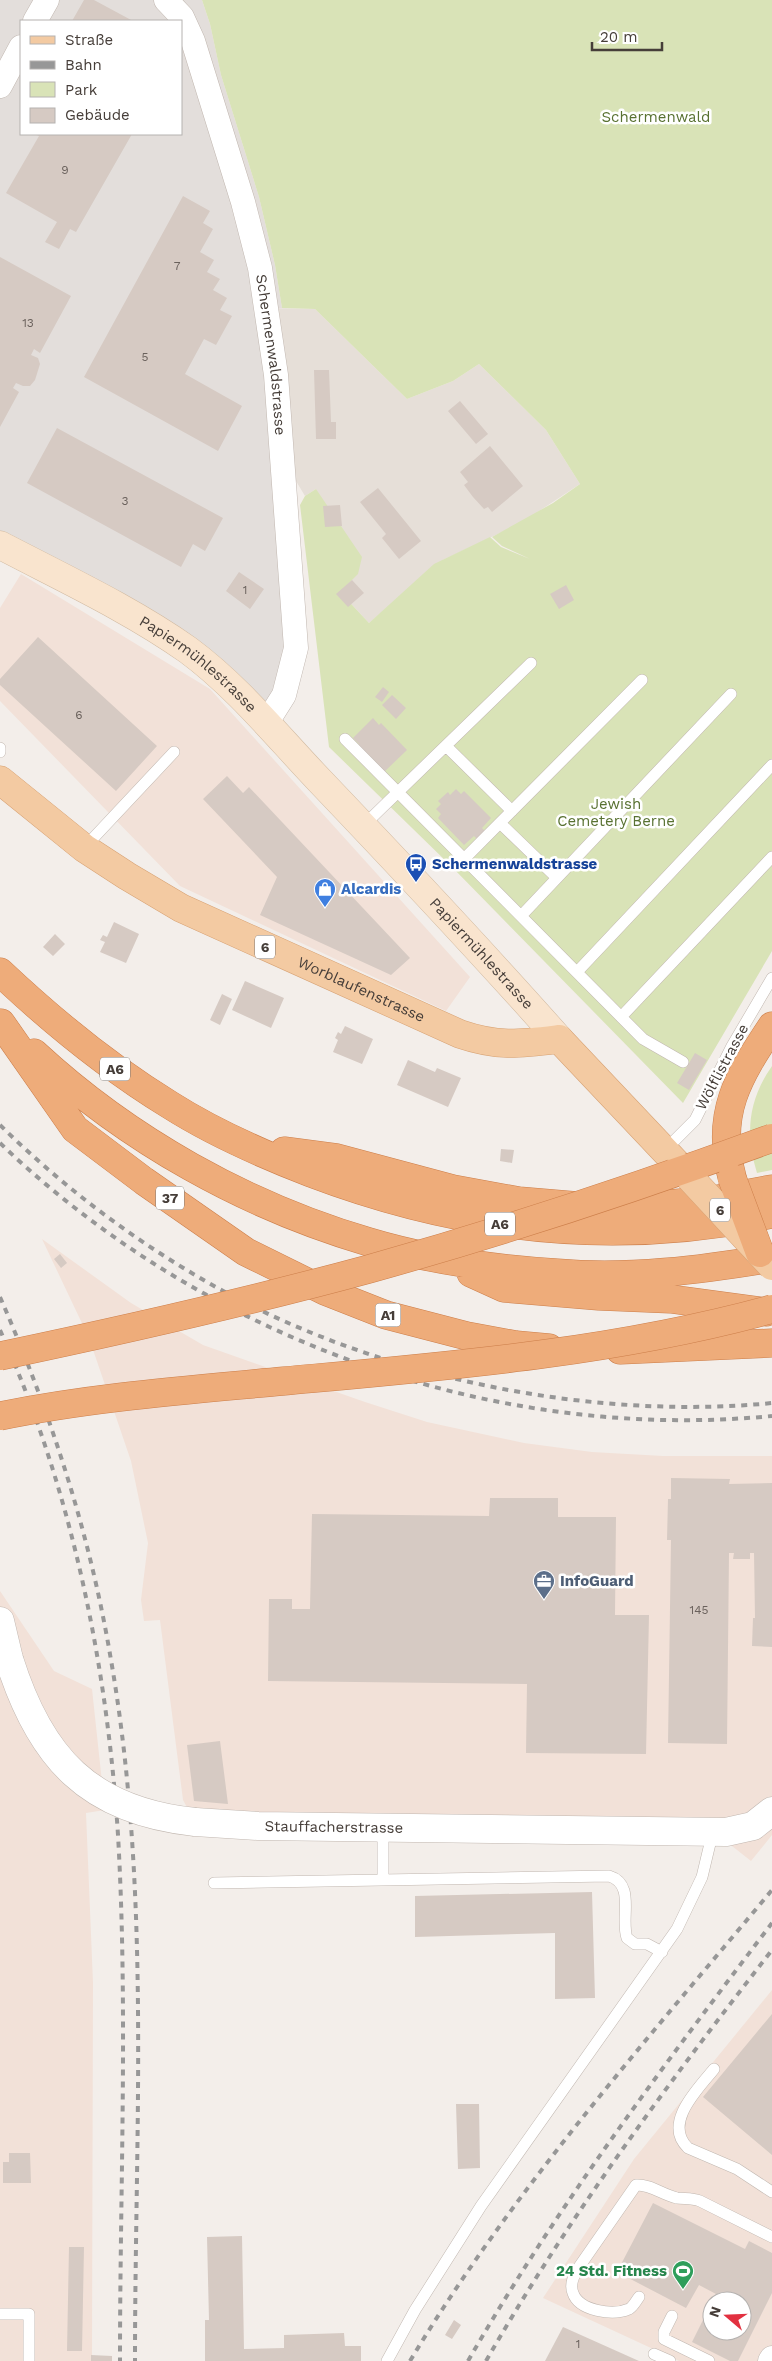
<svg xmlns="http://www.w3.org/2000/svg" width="772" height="2361" viewBox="0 0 772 2361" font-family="'Work Sans',sans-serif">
<rect width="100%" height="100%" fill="#f3eeea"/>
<!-- residential -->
<path fill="#e6dfd8" d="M267,308L315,309L407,399L453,381L479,364L546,430L580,484L521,523L443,560L369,623L340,592L316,489L305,496L281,456Z"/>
<!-- commercial -->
<path fill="#f2e1d8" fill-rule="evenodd" d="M21,574L210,689L470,977L446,1011L180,886L0,701V608Z
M42,1239L131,1303L203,1345L365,1402L427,1422L524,1443L592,1452L663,1456H772V1835L751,1861L713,1831L195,1822L183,1800L160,1620L144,1621L141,1600L148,1543L131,1461L89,1338Z
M0,1591L54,1671L92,1689L105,1810L86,1813L93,1983L92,2361H0Z
M772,1990V2361H679L543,2298L634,2159ZM712,2301H742V2331H712Z"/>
<!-- industrial -->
<path fill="#e3dedb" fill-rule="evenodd" d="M0,0H202L210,24L221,75L259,197L275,265L282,308H268L295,633L267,722L246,702L0,545ZM21,21H181V134H21Z"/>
<!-- green -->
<path fill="#d9e3b7" d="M202,0H772V951L683,1103L452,867L329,747L300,505L305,496L316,489L362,557L358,574L340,592L369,623L434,564L490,537L501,547L530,559L502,546L492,537L553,503L580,484L546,430L479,364L453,381L407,399L315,309L282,308L275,265L259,197L221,75L210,24Z
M772,1066V1170L757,1173C745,1134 748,1100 772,1066Z"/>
<!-- building -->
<path fill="#d6cac3" d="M84,0H94L133,21H72Z
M34,134H132L76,232L70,229L59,249L45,242L57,222L6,193L39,136Z
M183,196L210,211L203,223L213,229L200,252L214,260L207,272L220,279L213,290L227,298L220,310L232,316L216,345L204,339L185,374L242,406L218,451L84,377Z
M0,257L71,296L40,353L34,349L31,355L38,358L40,364L35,380L30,386H23L16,383L13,388L19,392L0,427Z
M314,370H329L331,422H336V439H316Z
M460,401L488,434L476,444L448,411Z
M57,428L223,518L205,551L193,544L181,567L27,483Z
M490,446L523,486L492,512L488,507L484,509L473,497L464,485L468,482L460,472Z
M378,488L421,541L399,559L382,538L386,534L360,502Z
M340,505L342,526L325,527L323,506Z
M239,572L264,589L250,609L226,591Z
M352,580L364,593L348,607L336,594Z
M566,585L574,600L559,609L550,594Z
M38,637L157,746L116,791L0,685V679Z
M383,687L389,692L382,702L375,697Z
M392,695L406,708L396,719L382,705Z
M373,718L379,725L381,723L407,750L383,773L358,746L359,744L353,738Z
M227,776L243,793L249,787L410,958L391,975L260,915L277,877L203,799Z
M456,789L461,794L464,791L491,818L482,828L485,831L477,839L474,836L464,845L438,818L441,814L436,809L441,804L438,801L448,792L450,795Z
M114,922L139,934L126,963L100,952L105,942L100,940L103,935L107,937Z
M55,934L65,944L53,956L43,947Z
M245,981L284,998L271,1028L232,1010Z
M222,994L232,999L220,1025L210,1020Z
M345,1026L373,1039L362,1064L333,1052L338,1040L335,1038L338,1032L341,1034Z
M695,1053L707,1060L689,1090L677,1083Z
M408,1060L435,1072L437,1068L461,1078L448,1107L397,1085Z
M501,1149L514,1150L512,1163L500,1161Z
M60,1254L67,1263L61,1268L54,1259Z
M671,1478L730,1479L729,1484L772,1483V1647L752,1646L753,1618H755L754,1553H750V1559H733L734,1553H729L727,1744L668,1743L671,1540H667L668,1499H671Z
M490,1498H558V1517H616L615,1615H649L646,1754L526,1753L527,1684L268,1681L269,1599H292V1609H310L312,1514L489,1516Z
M220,1741L228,1804L194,1801L187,1745Z
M592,1892L595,1998L555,1999V1933L415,1937V1896Z
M772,2014V2155L703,2097Z
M456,2104H479L480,2168L458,2169Z
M9,2153H30L31,2183H3V2162H9Z
M653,2203L745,2249L749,2241L772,2253V2293L738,2361H730L692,2342L712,2302V2331H742V2301H713L716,2294L699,2285L686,2308L617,2272Z
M242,2236L244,2349L284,2348V2335L344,2333L345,2346H361V2361H205V2320H209L207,2237Z
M69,2247H84L82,2351H67Z
M454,2320L461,2325L452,2339L445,2335Z
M563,2327L639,2361H545Z
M91,2355L112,2356V2361H91Z"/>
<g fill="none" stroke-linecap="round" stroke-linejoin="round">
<!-- service casing -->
<g stroke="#c1b7b0" stroke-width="12">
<path id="service" d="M345,739L643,1039L683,1062
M446,746L512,811
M0,748V752
M500,823L557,878
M363,826L531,663
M84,848L174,752
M464,859L642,680
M521,916L731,694
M577,972L772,765
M621,1017L772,857
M664,1151L695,1120L732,1046L772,978
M383,1879V1827
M214,1883L609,1876C636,1884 620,1918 627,1938L635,1944H647L662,1952
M714,2069C699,2088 662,2123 688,2148L737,2169L772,2192
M639,2297C636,2301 633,2307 629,2309C613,2316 579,2311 573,2293C569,2283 575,2274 579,2267L636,2185C650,2184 663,2195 677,2198C685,2199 692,2198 700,2201L772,2237
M0,2314H29V2361
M672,2316L664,2332V2339L709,2361
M654,2354L670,2361
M387,2361L415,2310L481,2206L677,1929L702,1877L713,1831"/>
</g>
<!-- minor casing -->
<g stroke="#c1b7b0" stroke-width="25">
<g id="minor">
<path id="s1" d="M166,0L182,17L193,41L243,202L260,268L276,375L296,648L284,695L267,722"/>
<path d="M35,21L47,0"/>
<path d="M0,86L21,47"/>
<path d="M770,2361L772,2358"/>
</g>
</g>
<!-- tertiary casing -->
<g stroke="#c1b7b0" stroke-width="29">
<g id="tertiary">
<path d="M0,1621L9,1659"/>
<path id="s2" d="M195,1822L258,1826L726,1832L753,1826L772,1811"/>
</g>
</g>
<!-- secondary casing -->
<g stroke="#d0b9a0" stroke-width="29">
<g id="secondary">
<path id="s3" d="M0,545C63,578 130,609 188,650C238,687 277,736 320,781C401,866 481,951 559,1039"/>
</g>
</g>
<!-- primary casing -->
<g stroke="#d7a274" stroke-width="29">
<g id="primary">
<path id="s4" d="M0,780L84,848L127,876L181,908L460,1034C498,1047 519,1044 559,1039L680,1167"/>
</g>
</g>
<!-- motorway casing -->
<g stroke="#cc7e4a" stroke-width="29">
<path id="motorway" d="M0,972C53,1022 108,1067 170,1105C214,1133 262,1154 311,1173C461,1230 614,1248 772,1214
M1,1023L75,1129L144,1181L246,1252L325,1291L386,1315L467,1336L516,1345L549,1348
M34,1053C128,1140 246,1206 369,1242C429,1260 494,1269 557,1273C629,1279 701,1270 772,1258
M284,1151L337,1158L453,1189L519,1201L578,1206L669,1204L713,1200L772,1189
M732,1177C715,1114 738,1077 772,1026
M471,1273L504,1288L599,1296L671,1299L766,1312
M620,1350L772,1343"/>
</g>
<!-- service -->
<use href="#service" stroke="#fff" stroke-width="11"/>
<!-- minor -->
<use href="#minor" stroke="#fff" stroke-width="24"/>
<!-- tertiary -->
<use href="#tertiary" stroke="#fff" stroke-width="28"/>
<!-- secondary -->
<use href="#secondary" stroke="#f9e4ce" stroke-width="28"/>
<!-- primary -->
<use href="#primary" stroke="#f3caa2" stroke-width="28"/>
<!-- motorway -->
<use href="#motorway" stroke="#eeac7a" stroke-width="28"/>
<!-- rail -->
<path stroke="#979797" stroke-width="4" stroke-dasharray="6 6" stroke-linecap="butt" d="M0,1125C70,1194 152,1254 240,1300C397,1381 597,1420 772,1403
M0,1143C203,1338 491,1443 772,1416
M0,1297C51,1414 90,1534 111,1660C151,1891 135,2128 135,2361
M0,1330C71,1487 107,1663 118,1835C128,2010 120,2186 120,2361
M410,2361C512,2191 645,2042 772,1890
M468,2361C557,2206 664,2065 772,1923
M486,2361C569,2216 669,2082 772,1950"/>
<!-- tertiary-bridge casing -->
<g stroke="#c1b7b0" stroke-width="29" stroke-linecap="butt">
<path id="tertiary-bridge" d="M9,1659C40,1758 89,1811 195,1822"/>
</g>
<!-- primary-bridge casing -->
<g stroke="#d7a274" stroke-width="29" stroke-linecap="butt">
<path id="primary-bridge" d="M680,1167L772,1266"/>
</g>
<!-- motorway-bridge casing -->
<g stroke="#cc7e4a" stroke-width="29" stroke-linecap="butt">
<path id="motorway-bridge" d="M732,1178L760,1253
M0,1356C124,1330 247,1302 369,1269C505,1231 639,1187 772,1138
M0,1416C93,1397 189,1390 284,1381C448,1366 612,1353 772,1309"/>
</g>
<!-- tertiary-bridge -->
<use href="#tertiary-bridge" stroke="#fff" stroke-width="28"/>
<!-- primary-bridge -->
<use href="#primary-bridge" stroke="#f3caa2" stroke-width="28"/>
<!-- motorway-bridge -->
<use href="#motorway-bridge" stroke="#eeac7a" stroke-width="28"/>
</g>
<!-- icons -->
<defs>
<g id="bus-pin" transform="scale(1.125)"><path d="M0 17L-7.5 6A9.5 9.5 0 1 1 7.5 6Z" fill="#1a4fb4" stroke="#fff"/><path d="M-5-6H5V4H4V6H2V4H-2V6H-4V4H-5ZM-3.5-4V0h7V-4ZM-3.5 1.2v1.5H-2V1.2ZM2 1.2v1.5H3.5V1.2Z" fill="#fff"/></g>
<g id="shop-pin" transform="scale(1.125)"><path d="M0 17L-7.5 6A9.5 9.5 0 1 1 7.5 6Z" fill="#3f7fe0" stroke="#fff"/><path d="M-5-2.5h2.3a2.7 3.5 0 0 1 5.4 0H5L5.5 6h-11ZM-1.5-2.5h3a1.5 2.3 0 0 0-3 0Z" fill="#fff"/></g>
<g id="office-pin" transform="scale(1.125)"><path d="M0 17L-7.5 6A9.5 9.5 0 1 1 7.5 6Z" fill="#5c6f8a" stroke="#fff"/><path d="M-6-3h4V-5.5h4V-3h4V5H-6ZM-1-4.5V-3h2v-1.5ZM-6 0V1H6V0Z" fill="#fff"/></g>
<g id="stadium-pin" transform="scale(1.125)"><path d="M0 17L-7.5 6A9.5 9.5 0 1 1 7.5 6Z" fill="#2e9e5b" stroke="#fff"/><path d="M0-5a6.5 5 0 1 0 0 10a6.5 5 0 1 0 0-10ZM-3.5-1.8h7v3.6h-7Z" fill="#fff"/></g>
</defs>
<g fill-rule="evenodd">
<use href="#bus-pin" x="416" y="864"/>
<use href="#shop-pin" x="325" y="889"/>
<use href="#office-pin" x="544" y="1581"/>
<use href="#stadium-pin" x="683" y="2271"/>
</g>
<g text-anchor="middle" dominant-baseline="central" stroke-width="5" stroke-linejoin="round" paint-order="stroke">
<!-- number labels -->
<g font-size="12" fill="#6a615c">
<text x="65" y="170">9</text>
<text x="177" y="266">7</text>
<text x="28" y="323">13</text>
<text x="145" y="357">5</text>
<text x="125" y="501">3</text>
<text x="245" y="590">1</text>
<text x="79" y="715">6</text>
<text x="699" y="1610">145</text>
<text x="578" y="2344">1</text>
</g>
<!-- shield labels -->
<g fill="#fff" stroke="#7e7874" stroke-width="1">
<rect x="255" y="935.5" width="20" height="23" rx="4"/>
<rect x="100" y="1057.5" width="30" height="23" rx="4"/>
<rect x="156" y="1186.5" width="28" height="23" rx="4"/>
<rect x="710" y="1198.5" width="20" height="23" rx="4"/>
<rect x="485" y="1212.5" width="30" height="23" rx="4"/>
<rect x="375.5" y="1303.5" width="25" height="23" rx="4"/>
</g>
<g font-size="14" font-weight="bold" fill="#463e39">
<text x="265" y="947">6</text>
<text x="115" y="1069">A6</text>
<text x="170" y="1198">37</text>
<text x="720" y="1210">6</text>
<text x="500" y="1224">A6</text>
<text x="388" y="1315">A1</text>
</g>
<!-- park labels -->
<g font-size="15" fill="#597232" stroke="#fff">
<text x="656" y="117">Schermenwald</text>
<text x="616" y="804">Jewish<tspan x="616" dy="17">Cemetery Berne</tspan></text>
</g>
<!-- street labels -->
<g font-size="15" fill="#463e39" stroke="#fff">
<text stroke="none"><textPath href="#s1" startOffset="374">Schermenwaldstrasse</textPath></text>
<text stroke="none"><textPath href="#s3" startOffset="232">Papiermühlestrasse</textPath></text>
<text stroke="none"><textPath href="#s3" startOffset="638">Papiermühlestrasse</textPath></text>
<text stroke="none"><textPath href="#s4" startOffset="420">Worblaufenstrasse</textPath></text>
<text transform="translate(722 1067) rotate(-62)">Wölflistrasse</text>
<text stroke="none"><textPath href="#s2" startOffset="139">Stauffacherstrasse</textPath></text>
</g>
<!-- transit labels -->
<g font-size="15" font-weight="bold" fill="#164399" stroke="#fff" text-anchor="start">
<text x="432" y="864">Schermenwaldstrasse</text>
</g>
<!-- shop labels -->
<g font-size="15" font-weight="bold" fill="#366cbe" stroke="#fff" text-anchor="start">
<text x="341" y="889">Alcardis</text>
</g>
<!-- service labels -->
<g font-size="15" font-weight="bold" fill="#4e5e75" stroke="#fff" text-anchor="start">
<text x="560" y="1581">InfoGuard</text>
</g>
<!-- leisure labels -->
<g font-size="15" font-weight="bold" fill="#27864d" stroke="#fff" text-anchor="end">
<text x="667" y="2271">24 Std. Fitness</text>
</g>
</g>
<!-- legend -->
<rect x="20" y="20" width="162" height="115" fill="#ffffff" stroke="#b5b2b0"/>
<rect x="30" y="36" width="25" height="8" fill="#f3caa2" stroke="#b5b2b0"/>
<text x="65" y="45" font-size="15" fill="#463e39">Straße</text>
<rect x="30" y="61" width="25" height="8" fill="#979797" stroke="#b5b2b0"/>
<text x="65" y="70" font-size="15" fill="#463e39">Bahn</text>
<rect x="30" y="82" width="25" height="15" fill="#d9e3b7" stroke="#b5b2b0"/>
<text x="65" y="95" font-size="15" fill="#463e39">Park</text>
<rect x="30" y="108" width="25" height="15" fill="#d6cac3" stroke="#b5b2b0"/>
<text x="65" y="120" font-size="15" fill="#463e39">Gebäude</text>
<!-- north arrow -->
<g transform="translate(727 2316) rotate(289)"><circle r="24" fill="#ffffff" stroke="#b5b2b0"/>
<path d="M0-4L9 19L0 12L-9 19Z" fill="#e23140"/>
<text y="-8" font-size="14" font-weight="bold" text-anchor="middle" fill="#463e39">N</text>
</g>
<!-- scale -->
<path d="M592 42v8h70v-8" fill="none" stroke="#463e39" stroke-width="2.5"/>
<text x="600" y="42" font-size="15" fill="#463e39" stroke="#ffffff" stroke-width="4" paint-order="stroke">20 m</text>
</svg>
